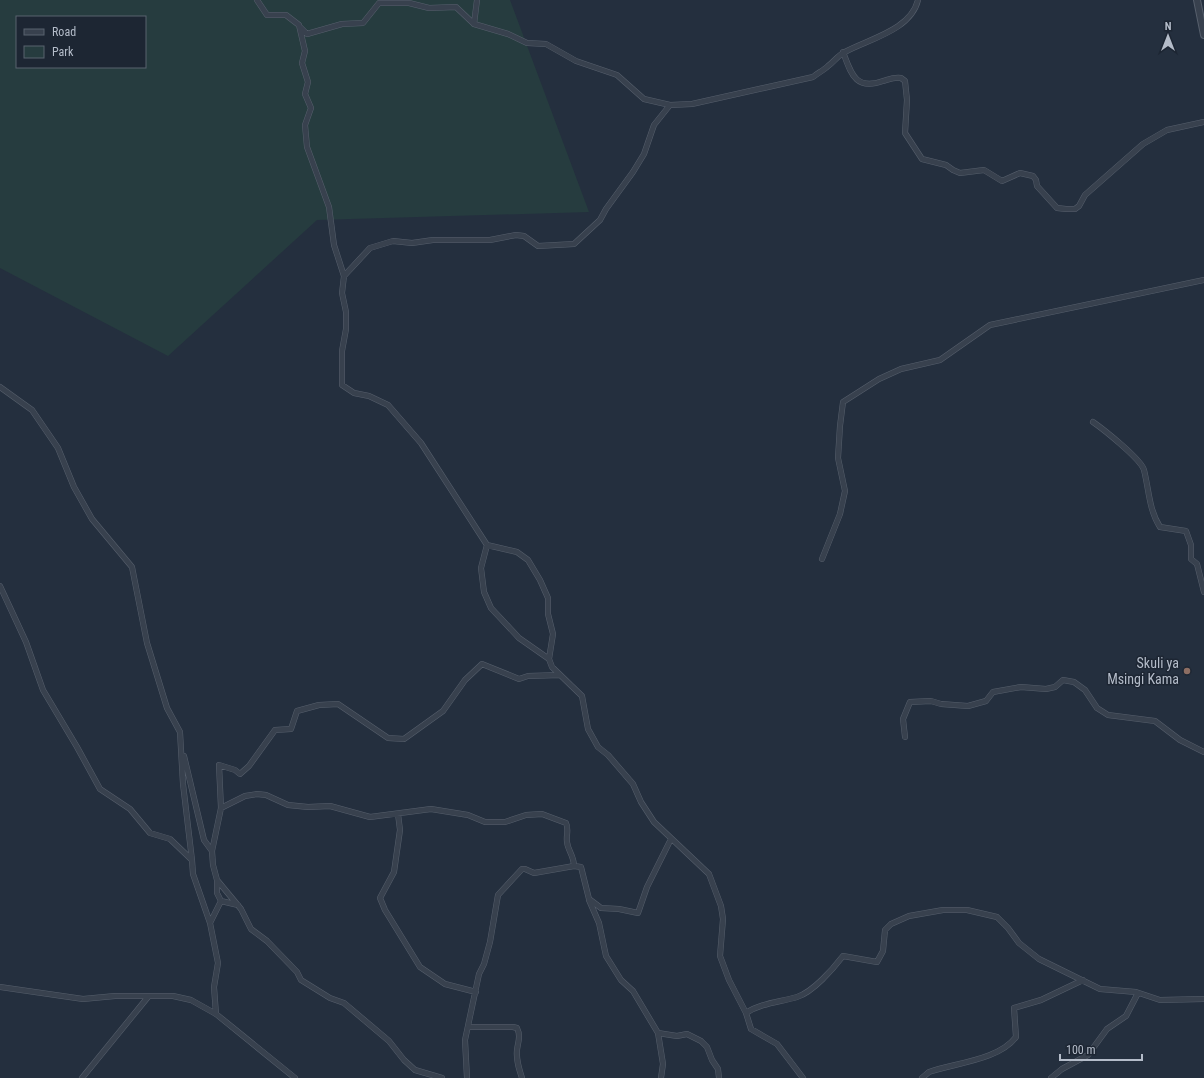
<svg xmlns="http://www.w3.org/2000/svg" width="1204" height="1078" viewBox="0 0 1204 1078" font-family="'Roboto Condensed',sans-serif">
<rect width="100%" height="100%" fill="#242f3e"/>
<!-- green -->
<path fill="#263c3f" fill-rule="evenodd" d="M0,0H510L589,212L317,220L168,356L0,268ZM17,17H145V67H17Z"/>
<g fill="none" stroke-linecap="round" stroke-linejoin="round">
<!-- minor casing -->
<g stroke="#565f6c" stroke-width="6">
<path id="minor" d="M257,0L267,15H286L299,25L305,51L302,63L308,82L305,94L311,108L305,125L307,147L329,207L334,245L344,276L342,293L346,312V329L342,351V385L354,393L369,396L388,405L421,443L487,545L481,568L484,592L491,608L519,638L549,659L552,667L582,696L588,729L598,747L608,755L633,784L641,802L654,822L709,874L721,906L723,919L720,956L729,980L746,1013L751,1029L777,1044L803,1078
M474,24L477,0
M299,26L307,34L342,24L363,23L379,3H409L429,8L456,7L474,24L508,34L527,43L546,44L576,61L617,75L644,99L670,105
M843,52C851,73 855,91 883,81C890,79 894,77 901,78L905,81L907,100L905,133L922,159L946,165L953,170L960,173L984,170L1002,181L1020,173L1033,176L1036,180L1037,186L1057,208L1066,209H1075L1079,206L1085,195L1143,144L1167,130L1204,122
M344,276L370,248L393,241L412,243L433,240H490L516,235L524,236L538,246L574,244L600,220L606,209L633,172L644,154L654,125L670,105L692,104L813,77C818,73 824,70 828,66C834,62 838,55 845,52C869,39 911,30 918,0
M0,387L32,410L58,448L74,487L92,519L132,567L147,643L167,708L180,732L183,784L192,860
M1093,422C1103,429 1141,459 1144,470C1149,490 1149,510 1160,527L1186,531L1191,545V559L1197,564L1204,592
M487,545L517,552L528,560L540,580L548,598V614L553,634L549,659
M822,559L840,514L845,491L838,458L840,426L843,402L879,379L901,369L940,360L990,325L1204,280
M0,586L26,642L43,690L77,747L100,789L130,809L150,833L170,839L192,860L193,874L210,923L218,963L214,987L216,1014
M905,737L903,719L910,702L931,701L941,704L968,706L986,701L993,692L1021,687L1046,689L1055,687L1063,680L1074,682L1085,690L1097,708L1108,715L1155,721L1180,740L1204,752
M184,756L204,840L212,851
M221,808L245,796L257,794L266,795L288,805L308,807L330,806L370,817L431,809L468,815L485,822H505L526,815L542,814L566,823C569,829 566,835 567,842C568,851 574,856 574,866
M398,814L400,830L394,872L380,898L385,910L420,967L445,984L476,992
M589,900L599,923L606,956L621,980L633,991L658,1033L663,1064L661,1078
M221,901L238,905
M210,923L221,901L217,893V880
M0,987L83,999L115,996H173L191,1000L216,1014L295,1078
M746,1013C761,1003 781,1002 797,997C813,992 833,969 843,956L877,962L883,951L885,930L891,924L909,916L943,910H967L997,917L1008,928L1019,943L1039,959L1100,989L1136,992L1160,1000L1204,999
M469,1027H513L517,1028C521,1036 518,1042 517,1050C516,1060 519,1069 522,1078
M658,1033L677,1036L687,1034L701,1041L707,1047L712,1060L718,1069L719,1078
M82,1078L148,997
M442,1078L415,1070L404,1060L389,1041L344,1003L330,998L301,980L297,972L267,941L251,929L241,909L217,880L213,865L212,851L221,808L219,765L235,770L240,774L249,766L275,730L291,729L297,711L319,705L338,704L388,738L404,739L443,711L465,680L482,664L519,679L528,676L560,675
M467,1078L465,1040L479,974L484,964L490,942L498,895L522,869H525L534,873L574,866L581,867L589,899L601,908L619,909L638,913L647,887L671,839
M922,1078L929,1072C955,1063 999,1060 1016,1037L1014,1008L1041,1000L1083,980
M1051,1078L1062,1069L1088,1055L1107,1029L1126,1016L1138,993"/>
</g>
<!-- tertiary casing -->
<g stroke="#565f6c" stroke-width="8">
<path id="tertiary" d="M1197,0L1204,35"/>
</g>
<!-- minor -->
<use href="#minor" stroke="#38414e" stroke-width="5"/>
<!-- tertiary -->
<use href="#tertiary" stroke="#38414e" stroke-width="6"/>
</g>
<!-- markers -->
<circle fill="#8d6e63" stroke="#1d2633" stroke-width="1.5" cx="1187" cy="671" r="4"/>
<g text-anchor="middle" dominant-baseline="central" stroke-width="3" stroke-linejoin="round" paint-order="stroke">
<!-- poi labels -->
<g font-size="14" fill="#b4bcc9" stroke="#1d2633" text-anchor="end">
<text x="1179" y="663">Skuli ya<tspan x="1179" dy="16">Msingi Kama</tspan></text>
</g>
</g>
<!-- legend -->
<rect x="16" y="16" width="130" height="52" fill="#1d2633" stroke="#59626f"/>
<rect x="24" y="29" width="20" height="6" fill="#38414e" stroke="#59626f"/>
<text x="52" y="36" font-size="12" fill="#b4bcc9">Road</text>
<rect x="24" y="46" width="20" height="12" fill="#263c3f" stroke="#59626f"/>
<text x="52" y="56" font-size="12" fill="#b4bcc9">Park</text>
<!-- north arrow -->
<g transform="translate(1168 36)" stroke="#1d2633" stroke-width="3" paint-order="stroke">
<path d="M0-3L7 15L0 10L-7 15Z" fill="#b4bcc9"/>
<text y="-6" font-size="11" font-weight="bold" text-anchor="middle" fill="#b4bcc9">N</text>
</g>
<!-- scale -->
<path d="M1060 1054v6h82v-6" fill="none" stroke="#b4bcc9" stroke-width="2"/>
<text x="1066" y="1054" font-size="12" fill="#b4bcc9" stroke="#1d2633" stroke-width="3" paint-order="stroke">100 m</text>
</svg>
